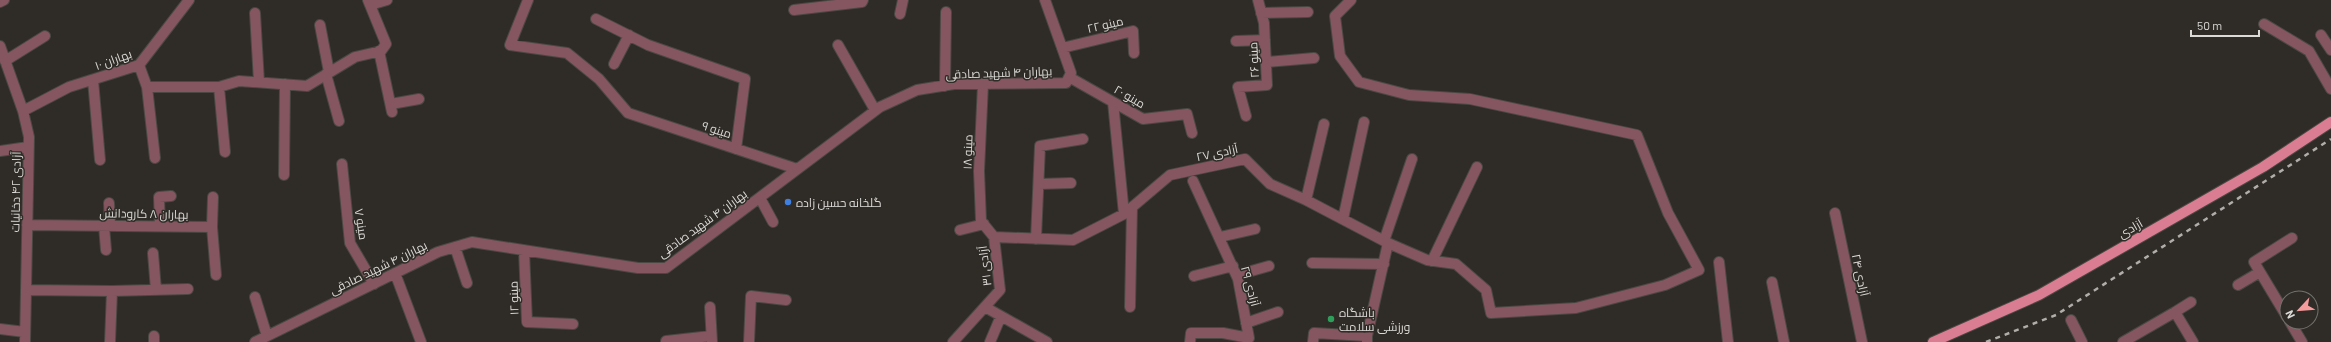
<svg xmlns="http://www.w3.org/2000/svg" width="2331" height="342" viewBox="0 0 2331 342" font-family="Barlow,Cairo,sans-serif">
<rect width="100%" height="100%" fill="#2f2c27"/>
<g fill="none" stroke-linecap="round" stroke-linejoin="round">
<!-- minor casing -->
<g stroke="#4b4843" stroke-width="12">
<path id="minor" d="M528,0L510,45L567,53L599,79L628,113L797,169
M1351,0L1335,16L1340,56L1359,82L1409,95L1470,99L1637,135L1668,213L1699,270L1665,285L1576,308L1491,313L1486,290L1456,264L1427,260L1388,243
M0,2L4,0
M370,5L387,0
M794,10L862,2L863,0
M255,13L259,82
M1261,13L1308,12
M900,14L903,0
M596,19L648,45L745,79L736,149
M2264,24L2309,51L2331,89
M320,25L329,72
M2321,35L2331,50
M1236,41L1265,40
M838,45L875,110
M0,46L23,111L29,137L25,342
M1062,48L1133,31L1134,53
M379,51L392,112
M5,61L45,36
M1266,62L1314,58
M614,64L629,35
M139,65L147,87H219L239,81L307,86L355,57L381,51L386,44L368,0
M326,74L339,121
M1069,77L1143,119L1187,114L1192,133
M93,80L100,160
M945,86L946,12
M147,87L155,158
M219,87L225,152
M1113,102L1124,214
M391,104L419,99
M23,111L69,87L139,65L189,0
M1246,116L1238,87L1267,85L1264,23L1258,0
M0,151L28,147
M342,164L350,243L374,284
M284,175L285,84
M1039,184L1071,183
M760,198L773,222
M1306,200L1324,124
M109,203L110,226
M1835,213L1862,342
M1343,219L1364,122
M27,225L212,227L216,275
M104,226L106,250
M160,226L159,197L171,196
M212,227L213,197
M960,230L984,224
M994,237L1073,240L1124,214L1170,175L1245,159L1270,184L1306,200L1388,243L1367,336V342
M1220,237L1255,229
M1036,239L1040,146L1083,139
M1384,241L1412,159
M455,247L467,283
M524,250L527,322L573,324
M153,253L156,290
M1432,261L1477,167
M1719,262L1728,342
M1312,263L1384,264
M395,273L421,342
M1237,275L1269,266
M1194,276L1233,266
M1772,282L1784,342
M2238,285L2260,272
M26,290L112,291L188,289
M255,297L267,336
M2191,302L2175,312L2193,342
M710,307L712,342
M985,307L1047,342
M1130,307L1132,207
M2287,317L2254,262L2292,238
M2071,320L2082,342
M2290,322L2302,342
M1246,323L1278,312
M0,329L25,332
M154,336V342
M666,341L711,336
M110,342L112,291
M255,342L438,252L472,242L638,268H666L880,107L917,90L954,84L1066,83L1071,73L1045,0
M749,342L751,296L786,300
M953,342L1000,290L994,237L981,221L979,171L983,84
M990,342L1001,316
M1190,342L1191,333H1223L1249,338L1238,279L1193,181
M1313,342L1314,333L1367,336
M2123,342L2175,312"/>
</g>
<!-- major casing -->
<g stroke="#4b4843" stroke-width="12">
<path id="major" d="M1933,342L2039,295L2263,167L2331,122"/>
</g>
<!-- minor -->
<use href="#minor" stroke="#855660" stroke-width="10"/>
<!-- major -->
<use href="#major" stroke="#db7d92" stroke-width="10"/>
<!-- rail -->
<path stroke="#b0adaa" stroke-width="2.5" stroke-dasharray="5 5" stroke-linecap="butt" d="M1986,342L2056,315L2331,139"/>
</g>
<!-- markers -->
<circle fill="#3f7fe0" stroke="#2f2c27" stroke-width="1.5" cx="788" cy="202" r="4"/>
<circle fill="#2e9e5b" stroke="#2f2c27" stroke-width="1.5" cx="1331" cy="319" r="4"/>
<g text-anchor="middle" dominant-baseline="central" stroke-width="3" stroke-linejoin="round" paint-order="stroke">
<!-- street labels -->
<g font-size="12" fill="#dcdad7" stroke="#2f2c27">
<text transform="translate(1105 24) rotate(-13)">مینو ۲۲</text>
<text transform="translate(113 59) rotate(-20)">بهاران ۱۰</text>
<text transform="translate(1253 60) rotate(-93)">مینو ۲۶</text>
<text transform="translate(999 72) rotate(-2)">بهاران ۴ شهید صادقی</text>
<text transform="translate(1130 96) rotate(30)">مینو ۲۰</text>
<text transform="translate(717 129) rotate(18)">مینو ۹</text>
<text transform="translate(967 152) rotate(-88)">مینو ۱۸</text>
<text transform="translate(1217 152) rotate(-12)">آزادی ۲۷</text>
<text transform="translate(15 192) rotate(-89)">آزادی ۴۲ دخانیات</text>
<text transform="translate(144 213) rotate(1)">بهاران ۸ کارودانش</text>
<text transform="translate(702 223) rotate(-36)">بهاران ۴ شهید صادقی</text>
<text transform="translate(362 224) rotate(81)">مینو ۷</text>
<text transform="translate(2130 228) rotate(-30)">آزادی</text>
<text transform="translate(984 266) rotate(-97)">آزادی ۳۱</text>
<text transform="translate(378 267) rotate(-26)">بهاران ۴ شهید صادقی</text>
<text transform="translate(1861 275) rotate(78)">آزادی ۲۴</text>
<text transform="translate(1251 286) rotate(75)">آزادی ۲۹</text>
<text transform="translate(513 298) rotate(-92)">مینو ۱۲</text>
</g>
<!-- poi labels -->
<g font-size="12" fill="#dcdad7" stroke="#2f2c27" text-anchor="start">
<text x="796" y="202">گلخانه حسین زاده</text>
<text x="1339" y="312">باشگاه<tspan x="1339" dy="14">ورزشی سلامت</tspan></text>
</g>
</g>
<!-- north arrow -->
<g transform="translate(2299 310) rotate(244)"><circle r="19" fill="#2f2c27" stroke="#74726d"/>
<path d="M0-3L7 15L0 10L-7 15Z" fill="#f59b9c"/>
<text y="-6" font-size="11" font-weight="bold" text-anchor="middle" fill="#dcdad7">N</text>
</g>
<!-- scale -->
<path d="M2191 30v6h68v-6" fill="none" stroke="#dcdad7" stroke-width="2"/>
<text x="2197" y="30" font-size="12" fill="#dcdad7" stroke="#2f2c27" stroke-width="3" paint-order="stroke">50 m</text>
</svg>
